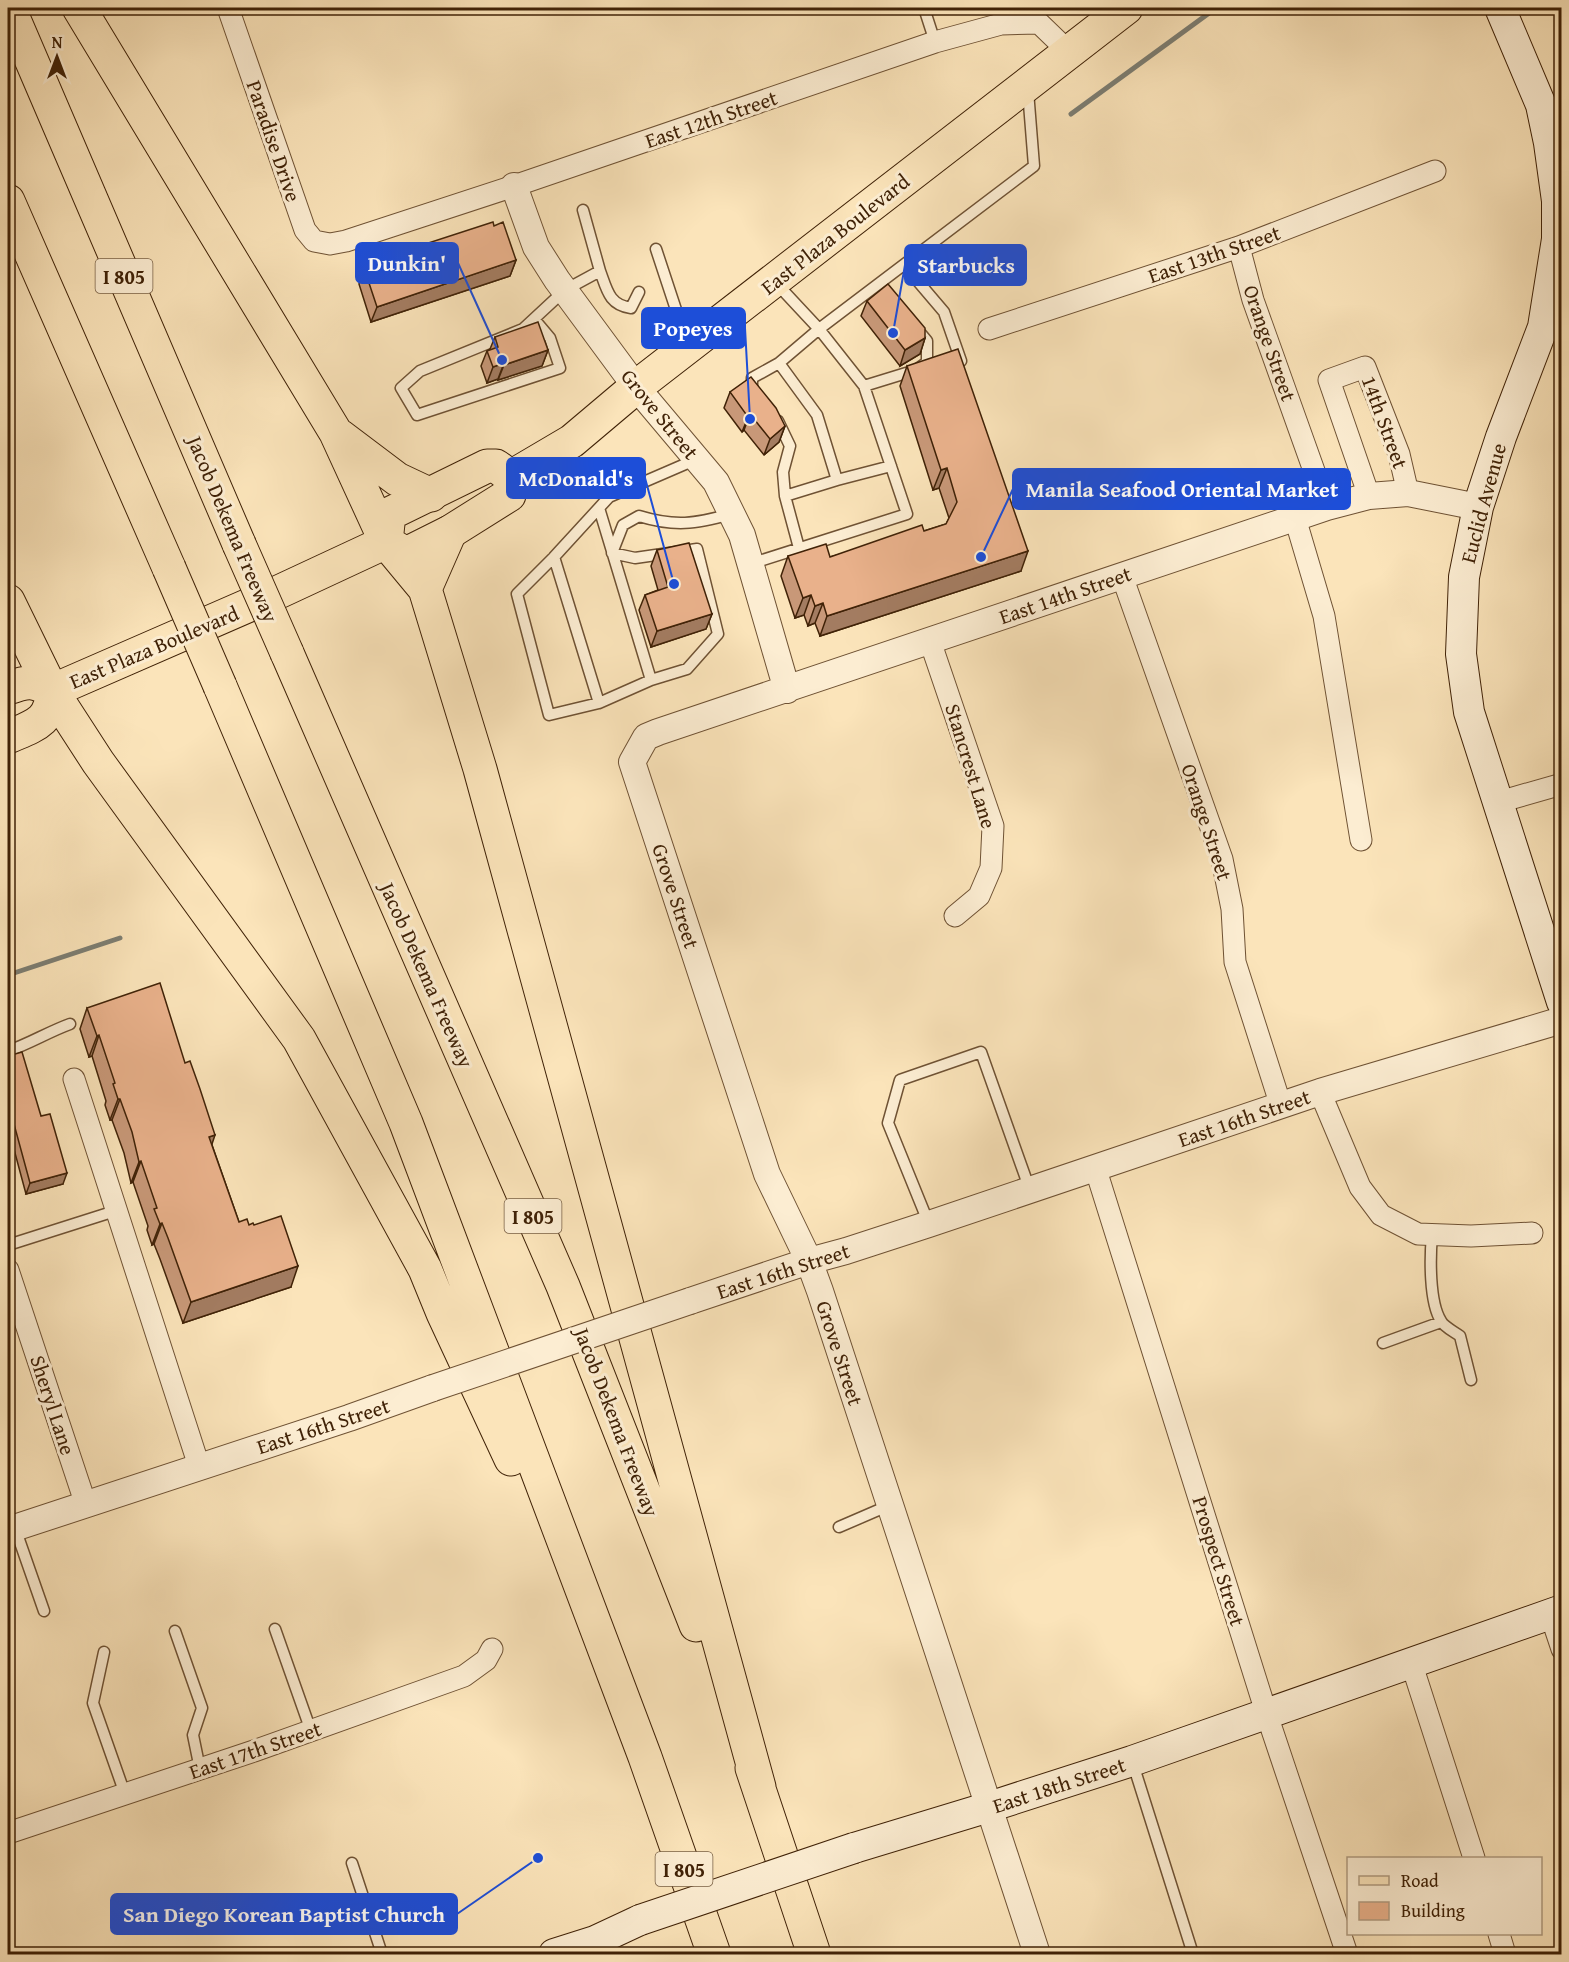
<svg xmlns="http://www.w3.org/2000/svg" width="1569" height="1962" viewBox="0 0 1569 1962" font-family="'Gentium Book Plus',serif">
<rect width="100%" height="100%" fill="#fbe4ba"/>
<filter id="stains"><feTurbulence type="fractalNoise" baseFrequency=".00333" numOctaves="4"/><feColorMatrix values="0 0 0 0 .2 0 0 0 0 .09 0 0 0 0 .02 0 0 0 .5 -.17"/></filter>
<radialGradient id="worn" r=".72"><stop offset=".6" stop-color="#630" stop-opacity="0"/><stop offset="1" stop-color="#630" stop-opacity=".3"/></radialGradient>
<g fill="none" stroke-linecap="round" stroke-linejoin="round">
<!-- stream -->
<path stroke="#7c7e73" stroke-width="5" d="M1071,114L1216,8
M8,975L120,938"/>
<!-- service casing -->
<g stroke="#6f5234" stroke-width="13">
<path id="service" d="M924,8L935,42
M656,249L687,343
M904,265L944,312L961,361
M600,271C607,290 609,305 631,308L639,292
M534,319L550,338L560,368L417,415L401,388L420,371L523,329L565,290L600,271L583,210
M779,363L817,415L837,480L891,466
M864,386L916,370L927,362V341L917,329
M754,392L752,390V378L779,363L819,329L1034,166L1028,91
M778,421L790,446L783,472L785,496
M599,508L651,680L599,703L554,557L609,497L697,459
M799,548L785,496L837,480
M554,557L517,594L549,715L599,703
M750,564L907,514L864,386L819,329L777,284
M651,680L687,669L718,634L697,549L635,558L612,553L623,525L639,516C675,527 695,524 731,514
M8,1051C29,1044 48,1032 70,1024
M929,1224L888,1123L900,1080L981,1052L1030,1190
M1432,1235C1430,1257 1429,1302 1441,1321C1444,1327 1455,1332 1460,1336L1471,1380
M8,1245L115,1211
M8,1320L23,1315
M1383,1343L1441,1322
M839,1527L890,1505
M15,1528L44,1611
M275,1629L311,1731
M175,1631L202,1708L193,1735L200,1769
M104,1652L93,1703L125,1794
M1133,1764L1193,1954
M352,1863L382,1954"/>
</g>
<!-- minor casing -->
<g stroke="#6f5234" stroke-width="23">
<path id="minor" d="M228,8L305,230L314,241L330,244L346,241L514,186L935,42L1001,24L1039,23L1069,52
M1239,247L1253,300L1327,507
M989,329L1239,247L1435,171
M1369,496L1329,380L1365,367L1399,454L1408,493
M1295,518L1324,616L1361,840
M1122,576L1222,859L1232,909L1235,962L1281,1106
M930,641L993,826L991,868L979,896L955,916
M1499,802L1562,784
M74,1079L199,1466
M1320,1092L1360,1187L1381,1215L1418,1234L1471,1236L1532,1233
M1095,1167L1266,1712L1347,1954
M8,1270L86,1505
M1550,1613L1562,1649
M1411,1662L1474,1858
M8,1833L254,1751L464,1676L486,1660L492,1649
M1499,1934L1505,1954"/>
</g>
<!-- tertiary casing -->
<g stroke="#6f5234" stroke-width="28">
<path id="tertiary" d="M514,186L536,247L557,280L636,387L716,482L742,535L787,690
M690,1301L809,1261L846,1251L929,1224L1320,1092L1562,1020
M8,1530L349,1418L433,1388
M1037,1954L820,1291L809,1261L767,1174L632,762L646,737L658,732L1327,507L1369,496L1408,493L1478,507"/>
</g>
<!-- secondary casing -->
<g stroke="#402207" stroke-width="32">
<path id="secondary" d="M1500,8L1541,105L1549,143L1557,201V239L1543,327L1501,437L1478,507L1464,577L1461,654L1469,712L1562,1002
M854,1848L989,1807L1132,1761L1562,1610
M554,1954L595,1941L640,1920"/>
</g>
<!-- primary casing -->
<g stroke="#402207" stroke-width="35">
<path id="primary" d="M511,477L572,441L636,387L1126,8
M386,542L389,514L487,466H496L511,477
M386,542L406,554L450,532L509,495L511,477
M8,688C28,681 33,680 52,691
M52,691L270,596L386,542
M8,737C33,726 52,722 52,691"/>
</g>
<!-- motorway casing -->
<g stroke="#402207" stroke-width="35">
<path id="motorway" d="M9,8L239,544
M79,8L336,433L386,542L425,589L480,769L759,1787
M8,201L169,568
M340,436L397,479L431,495
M425,589L450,532
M8,601L52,691L98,762L299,1039L425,1269L443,1313L511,1459
M287,653L563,1286L696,1625
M220,686L406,1123L645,1757L714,1954
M752,1768L814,1954"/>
</g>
<!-- service -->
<use href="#service" stroke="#fcedd2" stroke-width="10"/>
<!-- minor -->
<use href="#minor" stroke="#fcedd2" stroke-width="21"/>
<!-- tertiary -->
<use href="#tertiary" stroke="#fcedd2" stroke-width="26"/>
<!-- secondary -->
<use href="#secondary" stroke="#fcedd2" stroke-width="30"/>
<!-- primary -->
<use href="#primary" stroke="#fbe4ba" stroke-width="33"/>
<!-- motorway -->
<use href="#motorway" stroke="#fbe4ba" stroke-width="33"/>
<!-- tertiary-bridge casing -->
<g stroke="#6f5234" stroke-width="28" stroke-linecap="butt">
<path id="tertiary-bridge" d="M433,1388L690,1301"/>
</g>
<!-- secondary-bridge casing -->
<g stroke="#402207" stroke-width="32" stroke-linecap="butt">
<path id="secondary-bridge" d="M640,1920L854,1848"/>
</g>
<!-- motorway-bridge casing -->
<g stroke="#402207" stroke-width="35" stroke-linecap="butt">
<path id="motorway-bridge" d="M239,544L287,653
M169,568L220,686"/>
</g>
<!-- tertiary-bridge -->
<use href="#tertiary-bridge" stroke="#fcedd2" stroke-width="26"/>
<!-- secondary-bridge -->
<use href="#secondary-bridge" stroke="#fcedd2" stroke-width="30"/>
<!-- motorway-bridge -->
<use href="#motorway-bridge" stroke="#fbe4ba" stroke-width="33"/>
</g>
<!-- wall -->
<path fill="#c89878" stroke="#402207" stroke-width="1.5" d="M494,226L516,260L510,276L371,322L359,284L364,268L372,266L373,261Z
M867,301L925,338L920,354L900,366L861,316Z
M495,337L548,350L542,366L498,380V379L487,383L481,366L487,351L490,349Z
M907,366L1021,571L820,636L815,623L808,626L804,615L795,618L781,576L788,556L830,557L924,531L946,524L949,518L939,488L933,490L900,386Z
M730,392L785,426L779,442L764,455L744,430L742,432L724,408Z
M657,550L712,614L706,629L651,647L639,610L645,595L658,590L651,566Z
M87,1008L212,1145L239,1222L249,1225L291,1287L183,1323L160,1259L154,1244L152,1245L147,1230L148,1226L133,1182L131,1183L124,1153L112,1120H110L105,1105L106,1101L92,1056L89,1057L80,1029Z
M8,1056L41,1116L63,1184L26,1194L8,1127Z"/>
<!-- shaded-wall -->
<path fill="#a37c61" stroke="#402207" stroke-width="1.5" d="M516,260L510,276L371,322L377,307Z
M925,338L920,354L900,366L905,350Z
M548,350L542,366L498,380L504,365Z
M504,363L498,379L487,383L493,367Z
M750,414L744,430L742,432L748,417Z
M785,426L779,442L764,455L770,439Z
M947,468L939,488L933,490L941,470Z
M1028,551L1021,571L820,636L827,616Z
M811,595L804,615L795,618L803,598Z
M823,603L815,623L808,626L815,606Z
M712,614L706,629L651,647L657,631Z
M99,1035L92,1056L89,1057L97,1036Z
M118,1099H120L112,1120H110Z
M215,1135L208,1156L209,1137Z
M141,1161L133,1182L131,1183L139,1162Z
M67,1173L63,1184L26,1194L30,1183Z
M162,1223L154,1244L152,1245L160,1224Z
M298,1266L291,1287L183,1323L191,1302Z"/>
<!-- building -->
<path fill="#e9b18b" stroke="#402207" stroke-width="1.5" d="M493,222L494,226L503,222L516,260L377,307L364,268L375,265L373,261Z
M888,284L925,328V338L905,350L867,301Z
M538,322L548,350L504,365V363L493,367L487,351L498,347L495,337Z
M958,349L1028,551L827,616L823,603L815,606L811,595L803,598L788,556L826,544L830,557L922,525L924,531L946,524L957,502L947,468L941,470L907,366Z
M751,377L776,408L785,426L770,439L750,414L748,417L730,392Z
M689,543L712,614L657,631L645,595L668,587L657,550Z
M160,983L185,1063L190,1061L200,1089L215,1135L209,1137L239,1222L247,1219L249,1225L253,1223L254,1225L281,1216L298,1266L191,1302L168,1238L162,1223L160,1224L154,1209L157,1208L141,1161L139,1162L132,1132L120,1099H118L113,1084L115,1083L99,1035L97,1036L87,1008Z
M22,1052L41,1116L50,1114L67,1173L30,1183L8,1102V1056Z"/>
<g text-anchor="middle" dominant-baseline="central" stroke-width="6" stroke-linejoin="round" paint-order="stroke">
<!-- shield labels -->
<g fill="#fcedd2" stroke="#785f44" stroke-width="1.5">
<rect x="95.5" y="259" width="57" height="34" rx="4.5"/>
<rect x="504.5" y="1199" width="57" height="34" rx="4.5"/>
<rect x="655.5" y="1852" width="57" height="34" rx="4.5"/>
</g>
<g font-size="20" font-weight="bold" fill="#402207">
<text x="124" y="276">I 805</text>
<text x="533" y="1216">I 805</text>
<text x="684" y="1869">I 805</text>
</g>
<!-- street labels -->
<g font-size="21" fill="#402207" stroke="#fcedd2">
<text transform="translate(711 119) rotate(-19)">East 12th Street</text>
<text transform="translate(274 141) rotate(71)">Paradise Drive</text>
<text transform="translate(835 234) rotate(-38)">East Plaza Boulevard</text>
<text transform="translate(1214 254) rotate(-19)">East 13th Street</text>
<text transform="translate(1270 343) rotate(71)">Orange Street</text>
<text transform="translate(660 414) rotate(51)">Grove Street</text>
<text transform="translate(1385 422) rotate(70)">14th Street</text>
<text transform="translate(1483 503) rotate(-75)">Euclid Avenue</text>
<text transform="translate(233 529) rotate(67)">Jacob Dekema Freeway</text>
<text transform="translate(1065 595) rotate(-19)">East 14th Street</text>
<text transform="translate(154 647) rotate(-23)">East Plaza Boulevard</text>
<text transform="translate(971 766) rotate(73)">Stancrest Lane</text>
<text transform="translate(1207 822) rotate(72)">Orange Street</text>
<text transform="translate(676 896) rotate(72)">Grove Street</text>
<text transform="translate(427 975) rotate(66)">Jacob Dekema Freeway</text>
<text transform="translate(1244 1118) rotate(-19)">East 16th Street</text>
<text transform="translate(783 1271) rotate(-18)">East 16th Street</text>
<text transform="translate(840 1353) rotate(72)">Grove Street</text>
<text transform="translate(53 1405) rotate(72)">Sheryl Lane</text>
<text transform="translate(617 1422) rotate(69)">Jacob Dekema Freeway</text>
<text transform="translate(323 1426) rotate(-18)">East 16th Street</text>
<text transform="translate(1219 1561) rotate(73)">Prospect Street</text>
<text transform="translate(255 1750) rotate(-19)">East 17th Street</text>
<text transform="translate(1059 1785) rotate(-18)">East 18th Street</text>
</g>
</g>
<!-- callouts -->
<path fill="none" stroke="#1d4ed8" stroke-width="2" d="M502 360L458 263M893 333L905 265M750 419L745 328M674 584L645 478M981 557L1013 489M538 1858L457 1914"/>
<g fill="#1d4ed8" stroke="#fcedd2" stroke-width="2">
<circle cx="502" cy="360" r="6"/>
<circle cx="893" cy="333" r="6"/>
<circle cx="750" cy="419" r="6"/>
<circle cx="674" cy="584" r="6"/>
<circle cx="981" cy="557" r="6"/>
<circle cx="538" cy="1858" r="6"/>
</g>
<g fill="#1d4ed8" stroke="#1d4ed8" stroke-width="2">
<rect x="356" y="243" width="102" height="40" rx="6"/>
<rect x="905" y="245" width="121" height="40" rx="6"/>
<rect x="642" y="308" width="103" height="40" rx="6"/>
<rect x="507" y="458" width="138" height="40" rx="6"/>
<rect x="1013" y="469" width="337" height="40" rx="6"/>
<rect x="111" y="1894" width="346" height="40" rx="6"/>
</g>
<g font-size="22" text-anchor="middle" font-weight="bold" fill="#fff">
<text x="407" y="271">Dunkin'</text>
<text x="966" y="273">Starbucks</text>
<text x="693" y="336">Popeyes</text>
<text x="576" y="486">McDonald's</text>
<text x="1182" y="497">Manila Seafood Oriental Market</text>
<text x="284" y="1922">San Diego Korean Baptist Church</text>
</g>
<!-- margin -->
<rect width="1569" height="1962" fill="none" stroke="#fbe4ba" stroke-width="30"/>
<rect x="9" y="9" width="1551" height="1944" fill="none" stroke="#402207" stroke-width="3"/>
<rect x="15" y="15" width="1539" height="1932" fill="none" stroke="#402207" stroke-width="1.5"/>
<!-- legend -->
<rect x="1347" y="1857" width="195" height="78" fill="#fcedd2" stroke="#b19c81" stroke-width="1.5"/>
<rect x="1359" y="1876" width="30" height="9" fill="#fbe4ba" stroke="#b19c81" stroke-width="1.5"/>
<text x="1401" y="1887" font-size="18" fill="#402207">Road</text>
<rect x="1359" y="1902" width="30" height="18" fill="#e9b18b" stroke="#b19c81" stroke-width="1.5"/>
<text x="1401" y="1917" font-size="18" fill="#402207">Building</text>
<!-- north arrow -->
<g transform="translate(57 57)" stroke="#fcedd2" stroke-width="4.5" paint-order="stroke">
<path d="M0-4.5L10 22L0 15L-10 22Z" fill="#402207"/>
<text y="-9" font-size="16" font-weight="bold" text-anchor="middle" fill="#402207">N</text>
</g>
<rect width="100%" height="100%" filter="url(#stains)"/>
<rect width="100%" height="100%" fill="url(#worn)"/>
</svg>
